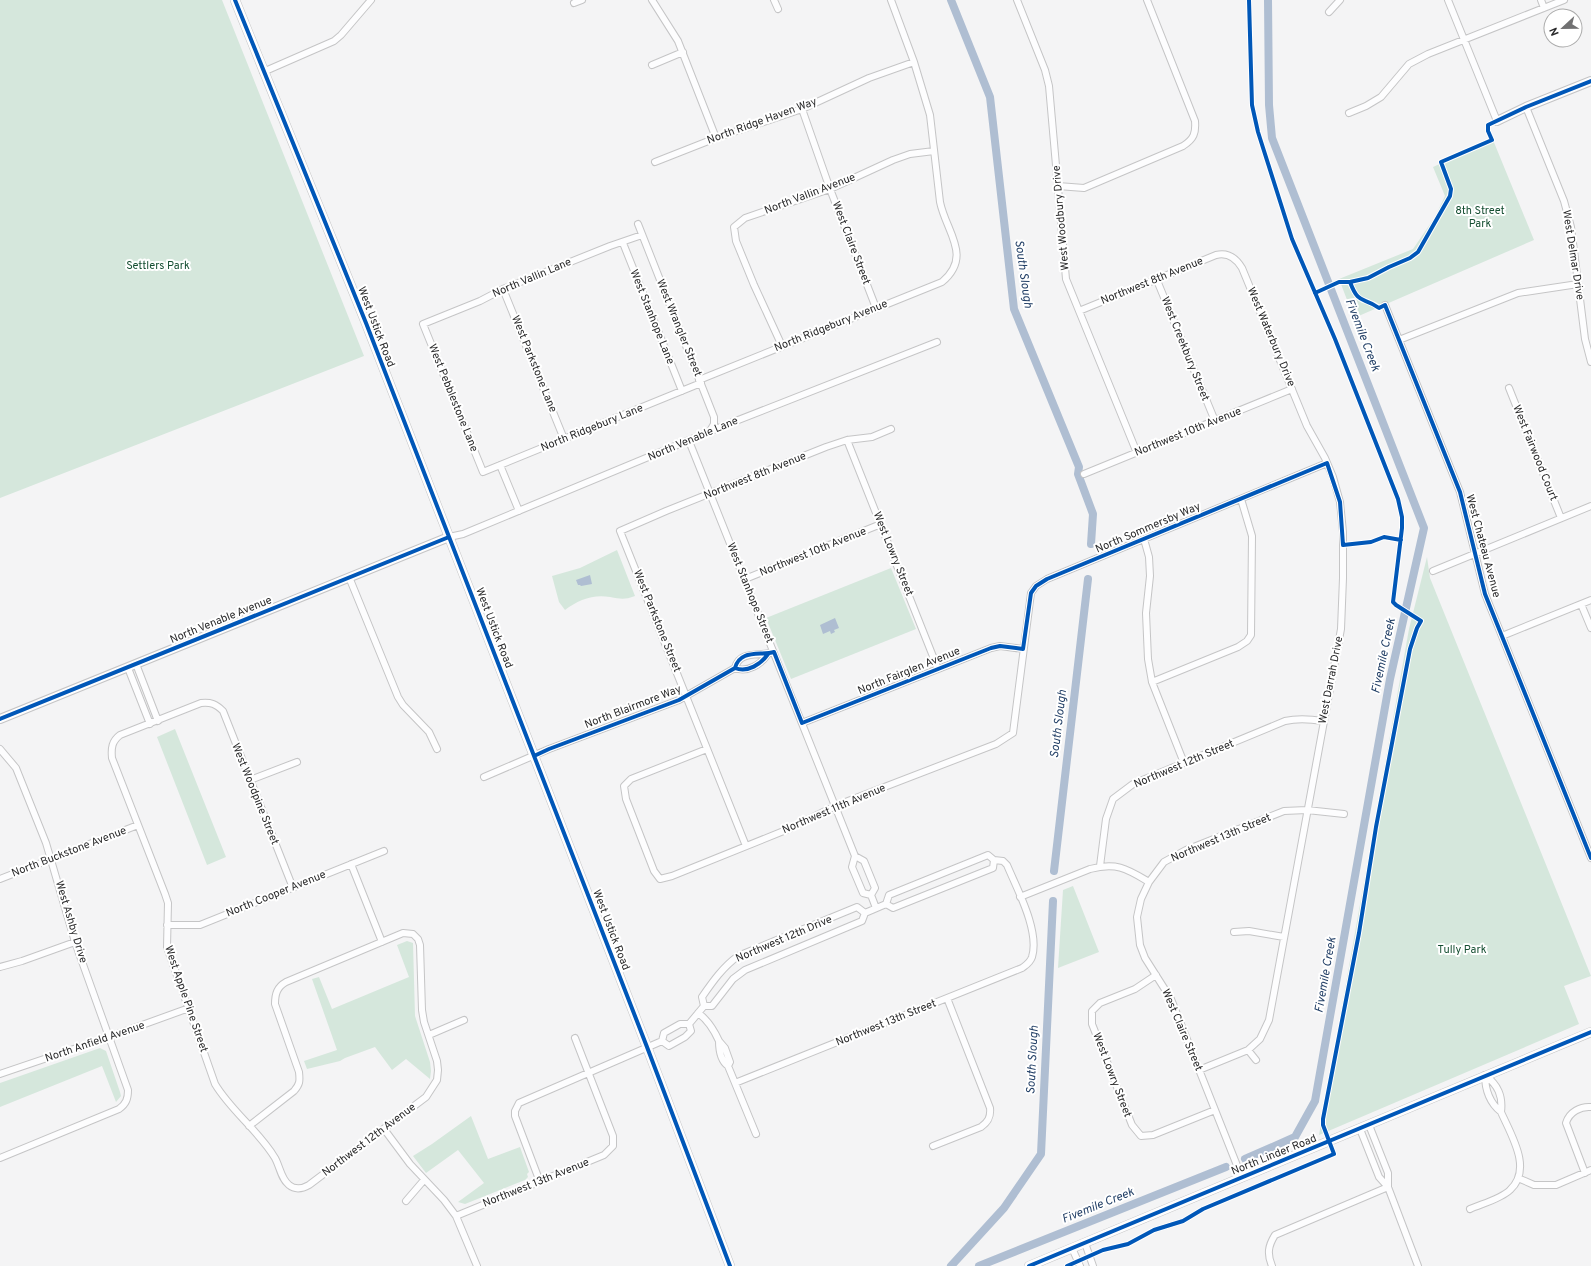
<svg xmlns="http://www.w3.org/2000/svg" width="1591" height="1266" viewBox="0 0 1591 1266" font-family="Overpass,sans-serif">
<rect width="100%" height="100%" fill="#f4f4f5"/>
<!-- park -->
<path fill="#d5e7dc" d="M0,0H222L364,356L0,498Z
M1493,140L1534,240L1354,318L1339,279L1413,249L1435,217L1445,196L1433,167Z
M617,550L635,596C624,600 621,599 610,597C593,594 578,600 565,610L559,602L552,576L580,568Z
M1427,557L1430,578L1591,976L1564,986L1579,1024L1319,1135L1409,629Z
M891,568L916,629L791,679L766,618Z
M175,729L226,857L207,865L157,737Z
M1073,886L1099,952L1058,968L1063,890Z
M407,941L413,943L415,1016L430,1062L431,1071L430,1079L406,1059L392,1070L375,1047L345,1058L340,1061L307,1069L304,1061L337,1050L312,979L319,977L332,1009L409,977L397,945Z
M100,1048L106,1051L120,1092L121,1096L116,1102L102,1066L0,1107V1083Z
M471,1116L488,1159L520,1147L529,1172L527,1174L528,1177L525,1180L465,1204L458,1202L484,1183L458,1150L426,1173L413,1156L432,1144Z"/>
<!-- water -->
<path fill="#afbed2" d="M590,575L592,584L581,586L580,585H578L576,580Z
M835,618L839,628L834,630L835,632L831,634L830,631L823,634L820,625Z"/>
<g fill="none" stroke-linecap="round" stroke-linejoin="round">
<!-- canal -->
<path stroke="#afbed2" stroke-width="8" d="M951,0L990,97L1014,309L1079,467L1078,474L1093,514L1091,544
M1054,871L1088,579
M1245,1159L1295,1137L1315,1101L1390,679L1424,528L1272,138L1269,105L1268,0
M951,1266L1004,1208L1041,1154L1053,901
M979,1266L1226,1167"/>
<!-- minor casing -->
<g stroke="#c5c5c6" stroke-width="8">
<path id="minor" d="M652,0L678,41L716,138
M774,0L778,9
M1017,0L1045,70L1049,86L1066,279L1137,453
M1448,0L1497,121
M1541,0L1544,8
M574,3L582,0
M1329,12L1340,0
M652,65L683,52
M263,72L334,41L341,35L371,0
M1526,107L1564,201L1571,227L1585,339L1591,362
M802,109L830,189L876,308
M1349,113L1366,106L1381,97L1409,64L1428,54L1564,0
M655,162L716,138L802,109L869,78L914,62
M1058,186L1084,188L1183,146C1194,139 1196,133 1195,121L1147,0
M638,224L714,417V424L710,431
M642,235L610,246L503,289L480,301L423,324L483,472L701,383
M623,243L682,391
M1156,278L1215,421
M503,289L564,439
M1385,305L1460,492L1485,594L1591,858
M1079,311L1216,255C1228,252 1236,258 1242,268L1307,426L1325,458L1333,477L1340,502L1343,532V578L1341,629L1269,1020L1260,1039L1248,1050L1199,1070
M1399,340L1518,293L1578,284
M782,346L754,285L736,241L734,227L745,218L830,189L893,160L910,154L934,151
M699,380L942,282C973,256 946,232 940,202L930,115L914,62L891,0
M1509,388L1561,518
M847,440L938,669
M689,441L855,856
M500,465L519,511
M1084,474L1292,389
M449,537L463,534L723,426L937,342
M1144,539L1149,557L1150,576L1146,613L1148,659L1152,682L1184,763
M1433,571L1591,506
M349,577L398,697L403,705L429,732L437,749
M745,579L881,524
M1581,604L1591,628
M1502,636L1591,600
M136,664L158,721
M128,668L150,724
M735,668C739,651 757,656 770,653
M1152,682L1238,647L1247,641L1251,635L1252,536L1241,499
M802,723L991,648L1000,646L1023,649
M0,749L16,768L46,843L75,942L128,1090C128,1099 126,1104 119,1109L0,1158
M707,749L631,779L624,786L626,799L654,871L660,879L672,876L791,828L835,806L996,744L1013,733L1031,593L1036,586L1047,579L1327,463
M484,777L549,749L679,700L735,668C748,673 761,664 768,654
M250,780L297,762
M746,846L620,531L666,511L826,447L847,440L872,437L891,429
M988,855L994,860L993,868L893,908L886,904L889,895Z
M855,856L864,861L875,888L871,895L863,893L852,867Z
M351,864L382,942
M1100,866L1106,819L1113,799L1133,784L1285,721C1298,718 1310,719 1323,721
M0,879L138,825
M871,895L876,908
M1020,897L1090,869C1117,862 1127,869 1149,882
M865,913L886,904
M167,925H200L384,851
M1234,932L1249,931L1284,937
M0,967L22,961L75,942
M1156,975L1135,989L1100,1003L1092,1011V1024L1132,1125L1141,1136L1153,1135L1215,1110
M704,1006L702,997C713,981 723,967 738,956L857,907L865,913
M704,1006H712L733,979L745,970L862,921L865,913
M698,1013C708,1020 714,1030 719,1041
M429,1035L464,1020
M662,1041L664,1033L680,1024H689L704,1006
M662,1041L669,1046L685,1037L691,1031L689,1024
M719,1041L725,1048L730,1062L728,1066C721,1061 719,1050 719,1041Z
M1248,1050L1256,1060
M728,1066L756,1134
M0,1074L109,1037L189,1008
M1485,1075C1498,1085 1503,1096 1501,1112C1490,1103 1485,1090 1485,1075Z
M735,1083L1022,968C1026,965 1030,963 1032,957C1040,931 1017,889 1007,865L1003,861L994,860
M249,1126L294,1091C300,1084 300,1081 299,1072L275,1004C275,994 277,987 286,982L403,933L413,934L418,939L420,945L422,1010L424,1022L437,1061L438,1070L437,1080L426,1097L309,1185C302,1189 295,1190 289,1185C281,1179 280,1167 275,1158C259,1131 231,1111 215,1084L167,947L168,903L165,894L112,758C111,748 112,741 120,735L201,703C211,702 216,704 223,711L293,888
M384,1129L410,1164L444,1200L456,1216L477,1266
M1360,1129L1379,1177L1388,1187V1173L1369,1125
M933,1146L981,1127C988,1122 991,1117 990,1108L947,998
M1585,1173L1566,1123C1569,1112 1581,1106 1591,1107
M1242,1178L1171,999L1145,958L1140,945L1137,917L1141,899L1149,882L1164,862L1186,850L1284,811L1307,810L1344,814
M1518,1178L1534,1185H1556L1591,1170
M540,1182L515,1116V1111L519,1103L662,1041
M406,1201L424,1180
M1470,1209C1481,1204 1501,1199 1510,1190C1533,1169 1511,1135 1501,1112
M456,1216L604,1155L613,1146V1136L575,1038
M1085,1243L1093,1266
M1072,1248L1080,1266
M1272,1266C1267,1254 1268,1246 1275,1235L1388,1187L1418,1266"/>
</g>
<!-- tertiary casing -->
<g stroke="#c5c5c6" stroke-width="10">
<path id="tertiary" d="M1497,121L1526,107L1591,81
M0,719L449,537"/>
</g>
<!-- secondary casing -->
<g stroke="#c5c5c6" stroke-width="10">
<path id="secondary" d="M235,0L366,323L647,1047L730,1266
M1029,1266L1591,1032"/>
</g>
<!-- minor -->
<use href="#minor" stroke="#fdfdfe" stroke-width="6"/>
<!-- tertiary -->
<use href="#tertiary" stroke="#fdfdfe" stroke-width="8"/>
<!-- secondary -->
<use href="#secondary" stroke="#fdfdfe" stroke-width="9"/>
<!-- cycleway casing -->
<g stroke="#fff" stroke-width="6">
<path id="cycleway" d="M235,0L366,323L647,1047L730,1266
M1350,282C1359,306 1363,296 1379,308L1385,305L1460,492L1485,594L1591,858
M1315,293L1339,282H1350L1368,278L1389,267L1410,258L1418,252L1450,196L1451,189L1441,162L1492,140L1488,131V125L1526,107L1591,81
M735,668C740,649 760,656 774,652L802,723L991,648L1000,646L1023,649L1031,593L1036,586L1047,579L1327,463L1340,502L1343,545L1371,542L1384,537L1401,540
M0,719L449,537
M534,756L549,749L679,700L735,668C748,673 761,664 768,654
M1029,1266L1591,1032
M1067,1266L1103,1250L1128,1244L1154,1230L1183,1221L1203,1209L1334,1154L1323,1125V1119L1359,933L1376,827L1410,649L1417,628L1421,621L1396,605L1393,602L1402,528V517L1398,499L1335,339L1292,239L1258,132L1252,105L1249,0"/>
</g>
<!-- cycleway -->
<use href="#cycleway" stroke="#0057b8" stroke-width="4"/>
</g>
<g text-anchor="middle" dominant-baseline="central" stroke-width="4" stroke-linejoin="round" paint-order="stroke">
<!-- street labels -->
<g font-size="11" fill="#2a2a2b" stroke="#fff">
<text transform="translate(762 121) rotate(-20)">North Ridge Haven Way</text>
<text transform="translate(810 194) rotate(-21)">North Vallin Avenue</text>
<text transform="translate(1061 218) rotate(-95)">West Woodbury Drive</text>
<text transform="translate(851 243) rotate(69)">West Claire Street</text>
<text transform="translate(1573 255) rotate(81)">West Delmar Drive</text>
<text transform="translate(532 278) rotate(-23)">North Vallin Lane</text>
<text transform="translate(1152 281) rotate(-22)">Northwest 8th Avenue</text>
<text transform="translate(652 317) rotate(68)">West Stanhope Lane</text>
<text transform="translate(831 326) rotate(-22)">North Ridgebury Avenue</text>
<text transform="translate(376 327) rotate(69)">West Ustick Road</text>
<text transform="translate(679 328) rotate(68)">West Wrangler Street</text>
<text transform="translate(1271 337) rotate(67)">West Waterbury Drive</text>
<text transform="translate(1185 349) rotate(68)">West Creekbury Street</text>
<text transform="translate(534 364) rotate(68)">West Parkstone Lane</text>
<text transform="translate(453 398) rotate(68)">West Pebblestone Lane</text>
<text transform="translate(592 428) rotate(-22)">North Ridgebury Lane</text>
<text transform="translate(1188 432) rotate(-22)">Northwest 10th Avenue</text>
<text transform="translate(693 439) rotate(-23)">North Venable Lane</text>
<text transform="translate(1535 453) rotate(68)">West Fairwood Court</text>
<text transform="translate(755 476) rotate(-22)">Northwest 8th Avenue</text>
<text transform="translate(1148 528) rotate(-23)">North Sommersby Way</text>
<text transform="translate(1483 546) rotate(75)">West Chateau Avenue</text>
<text transform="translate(813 552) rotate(-22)">Northwest 10th Avenue</text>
<text transform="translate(893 554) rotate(68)">West Lowry Street</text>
<text transform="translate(750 593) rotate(68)">West Stanhope Street</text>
<text transform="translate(221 620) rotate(-22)">North Venable Avenue</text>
<text transform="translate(657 621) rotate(68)">West Parkstone Street</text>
<text transform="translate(494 628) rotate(69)">West Ustick Road</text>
<text transform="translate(909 671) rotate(-22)">North Fairglen Avenue</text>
<text transform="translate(1331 680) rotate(-79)">West Darrah Drive</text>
<text transform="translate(633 707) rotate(-21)">North Blairmore Way</text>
<text transform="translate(1184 764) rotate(-23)">Northwest 12th Street</text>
<text transform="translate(255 794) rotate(68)">West Woodpine Street</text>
<text transform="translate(834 809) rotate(-23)">Northwest 11th Avenue</text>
<text transform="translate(1221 838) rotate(-23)">Northwest 13th Street</text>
<text transform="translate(69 852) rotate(-21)">North Buckstone Avenue</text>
<text transform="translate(276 894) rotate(-22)">North Cooper Avenue</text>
<text transform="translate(71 922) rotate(73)">West Ashby Drive</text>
<text transform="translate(611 930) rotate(69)">West Ustick Road</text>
<text transform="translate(784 939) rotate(-23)">Northwest 12th Drive</text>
<text transform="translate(186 999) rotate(71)">West Apple Pine Street</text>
<text transform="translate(886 1023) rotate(-22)">Northwest 13th Street</text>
<text transform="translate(1182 1030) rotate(67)">West Claire Street</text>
<text transform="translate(95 1042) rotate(-19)">North Anfield Avenue</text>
<text transform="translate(1112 1075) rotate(69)">West Lowry Street</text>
<text transform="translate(369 1140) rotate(-37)">Northwest 12th Avenue</text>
<text transform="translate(1274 1155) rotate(-22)">North Linder Road</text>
<text transform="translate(536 1183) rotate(-22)">Northwest 13th Avenue</text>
</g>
<!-- park labels -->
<g font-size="11" fill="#144e31" stroke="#fff">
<text x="1480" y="211">8th Street<tspan x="1480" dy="13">Park</tspan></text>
<text x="158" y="266">Settlers Park</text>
<text x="1462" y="950">Tully Park</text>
</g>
<!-- water labels -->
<g font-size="12" font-style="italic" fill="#223f66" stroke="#fff">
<text transform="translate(1023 274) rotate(82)">South Slough</text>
<text transform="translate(1362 335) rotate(69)">Fivemile Creek</text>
<text transform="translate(1384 656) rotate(-78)">Fivemile Creek</text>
<text transform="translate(1059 724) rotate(-83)">South Slough</text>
<text transform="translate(1326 975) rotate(-80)">Fivemile Creek</text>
<text transform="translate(1033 1060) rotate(-87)">South Slough</text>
<text transform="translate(1098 1206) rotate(-22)">Fivemile Creek</text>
</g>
</g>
<!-- north arrow -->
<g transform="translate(1563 28) rotate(248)"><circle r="19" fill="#ffffff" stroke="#aaaaaa"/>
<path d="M0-3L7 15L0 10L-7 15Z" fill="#717172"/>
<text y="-6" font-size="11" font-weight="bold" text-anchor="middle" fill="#2a2a2b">N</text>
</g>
</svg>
